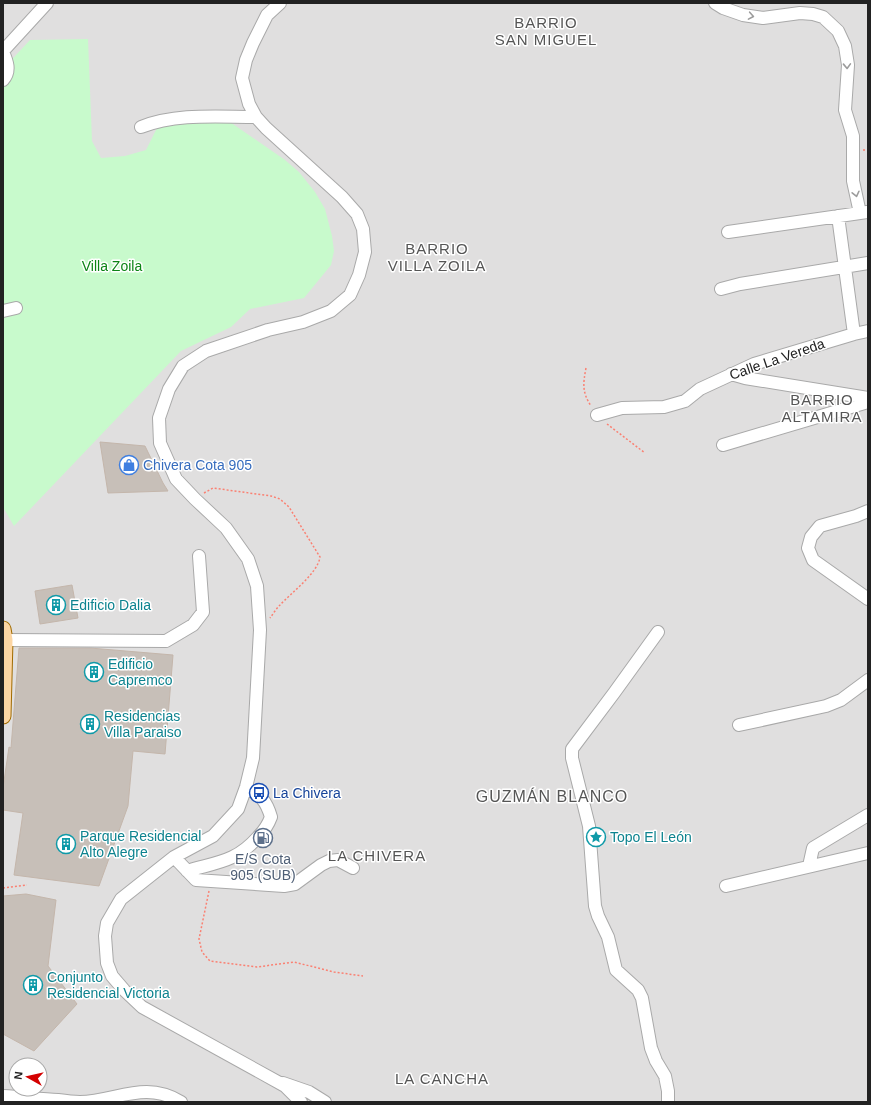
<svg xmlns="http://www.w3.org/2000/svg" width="871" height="1105" viewBox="0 0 871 1105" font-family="Helvetica,sans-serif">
<rect width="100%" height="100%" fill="#f2efe9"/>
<!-- residential -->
<path fill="#e0dfdf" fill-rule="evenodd" d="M3,3H868V1102H3ZM16,1065H40V1089H16Z"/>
<!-- park -->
<path fill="#c8facc" d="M88,39L92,141L101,158L125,156L146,150L157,128L203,118L230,122L285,160L299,172L315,192L325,209L332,236L334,251L331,265L304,298L250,309L231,327L181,351L14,526L3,507V69L30,40Z"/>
<!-- building -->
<path fill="#c7bfb8" stroke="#c4b6ab" d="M100,442L145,446L163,483L168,491L108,493Z
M72,585L78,618L40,624L35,591Z
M19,648H90L173,655L165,754L133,751L128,806L99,886L14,875L23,813L3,810V788L9,747L11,748Z
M26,894L56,900L48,966L77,1004L34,1051L3,1034V896Z"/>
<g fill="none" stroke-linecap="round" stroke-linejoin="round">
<!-- minor casing -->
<g stroke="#a9a9a9" stroke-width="14">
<path id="minor" d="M280,3L267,15L253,43L246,60L242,78L249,104L256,117L266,128L342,197L357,214L363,229L365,252L359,275L350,295L331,311L303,322L268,330L206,351L183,366L169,389L159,418L160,443L176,479L195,499L226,528L248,559L257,586L260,630L253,758L246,787L238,809L213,836L174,857L121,899L107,923L105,936L107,963L112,976L124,990L142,1007L285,1086L301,1102
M715,3L723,8L743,15L763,18L800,13L813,14L823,17L838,31L845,46L848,65L845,110L853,136V181L860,213
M3,51L47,3
M3,52C7,61 11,71 3,80
M141,127C177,113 217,117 256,117
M838,216L854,334
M728,232L867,212
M721,289L740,284L868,263
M3,311L16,308
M731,374L745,378L868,398
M597,415L622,408L664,407L685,401L700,389L754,364L854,334L868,331
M723,445L868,402
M868,511L856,516L820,526L811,537L808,548L813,560L868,599
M658,632L614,693L572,749V758L589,826L595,906L598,916L608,937L616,970L638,990L642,998L651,1048L656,1061L665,1076L668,1091V1102
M5,640L166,641L193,625L203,612L199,556
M739,725L826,706L841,700L868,680
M174,857L196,880L284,886L295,884L321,865L329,861L338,860L353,868
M809,866L813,848L868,815
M187,871C217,862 236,862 258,837C264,831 268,825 271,817C266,800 261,796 246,787
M726,886L868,853
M283,1083L309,1092L325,1102
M3,1096C21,1097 40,1099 58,1100C65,1101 73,1102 80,1102C117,1101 145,1080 181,1102"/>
</g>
<!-- major casing -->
<g stroke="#a06b00" stroke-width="17">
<path id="major" d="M3,629L5,640L3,716"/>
</g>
<!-- path -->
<path stroke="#fa8072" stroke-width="1.5" stroke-dasharray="2 2" stroke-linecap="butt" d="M863,150H868
M586,368C583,384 582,392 591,406
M607,424L645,453
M204,493L213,488L271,496L280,499L289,507L320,557C318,573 291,593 280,605C276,609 273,614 270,618
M3,888L27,885
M209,891L199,939L202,952L210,961L257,967L294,962L334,972L363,976"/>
<!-- minor -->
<use href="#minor" stroke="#fff" stroke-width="12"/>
<!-- major -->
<use href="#major" stroke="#fcd6a4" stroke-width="15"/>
</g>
<!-- one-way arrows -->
<defs><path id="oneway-chevron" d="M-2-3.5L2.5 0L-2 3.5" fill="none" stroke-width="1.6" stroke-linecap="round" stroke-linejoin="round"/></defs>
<g stroke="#9c9c9c">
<use href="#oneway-chevron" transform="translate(751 16) rotate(10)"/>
<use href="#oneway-chevron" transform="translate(847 66) rotate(88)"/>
<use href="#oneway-chevron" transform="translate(856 194) rotate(77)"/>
</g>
<!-- icons -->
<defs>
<g id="shop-ring" transform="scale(1)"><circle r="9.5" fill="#fff" stroke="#3f7fe0" stroke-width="1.5"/><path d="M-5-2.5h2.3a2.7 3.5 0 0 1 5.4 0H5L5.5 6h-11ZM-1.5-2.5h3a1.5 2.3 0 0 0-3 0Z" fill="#3f7fe0"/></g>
<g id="building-ring" transform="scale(1)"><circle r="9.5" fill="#fff" stroke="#0f9aa8" stroke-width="1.5"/><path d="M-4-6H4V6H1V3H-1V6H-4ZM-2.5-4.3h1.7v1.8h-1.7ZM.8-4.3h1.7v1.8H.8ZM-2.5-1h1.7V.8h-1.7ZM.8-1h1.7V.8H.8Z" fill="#0f9aa8"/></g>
<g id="bus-ring" transform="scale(1)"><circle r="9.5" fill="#fff" stroke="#1a4fb4" stroke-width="1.5"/><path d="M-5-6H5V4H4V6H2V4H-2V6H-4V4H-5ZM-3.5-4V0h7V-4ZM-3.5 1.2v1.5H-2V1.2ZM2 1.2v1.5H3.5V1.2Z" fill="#1a4fb4"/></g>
<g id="sight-ring" transform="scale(1)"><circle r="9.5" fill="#fff" stroke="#0f9aa8" stroke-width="1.5"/><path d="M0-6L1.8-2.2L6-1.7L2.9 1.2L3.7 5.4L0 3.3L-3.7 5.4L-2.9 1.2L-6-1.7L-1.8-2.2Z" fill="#0f9aa8"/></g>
<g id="fuel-ring" transform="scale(1)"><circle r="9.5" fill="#fff" stroke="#5c6f8a" stroke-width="1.5"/><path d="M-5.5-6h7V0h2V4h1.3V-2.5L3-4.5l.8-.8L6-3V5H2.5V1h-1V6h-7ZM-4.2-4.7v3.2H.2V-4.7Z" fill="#5c6f8a"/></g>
</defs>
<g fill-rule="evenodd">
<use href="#shop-ring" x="129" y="465"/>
<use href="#building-ring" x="56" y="605"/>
<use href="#building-ring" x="94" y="672"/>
<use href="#building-ring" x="90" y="724"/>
<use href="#bus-ring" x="259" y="793"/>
<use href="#sight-ring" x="596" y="837"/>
<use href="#fuel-ring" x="263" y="838"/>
<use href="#building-ring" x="66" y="844"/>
<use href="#building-ring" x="33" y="985"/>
</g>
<g text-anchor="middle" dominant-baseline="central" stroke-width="3" stroke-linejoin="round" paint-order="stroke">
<!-- park labels -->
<g font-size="14" fill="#0c8416" stroke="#fff">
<text x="112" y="266">Villa Zoila</text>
</g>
<!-- street labels -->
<g font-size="14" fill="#222" stroke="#fff">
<text transform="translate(777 359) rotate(-19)">Calle La Vereda</text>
</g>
<!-- shop labels -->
<g font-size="14" fill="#366cbe" stroke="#fff" text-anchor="start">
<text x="143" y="465">Chivera Cota 905</text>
</g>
<!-- culture labels -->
<g font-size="14" fill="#0d838f" stroke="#fff" text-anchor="start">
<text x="70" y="605">Edificio Dalia</text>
<text x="108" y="664">Edificio<tspan x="108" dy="16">Capremco</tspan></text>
<text x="104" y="716">Residencias<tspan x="104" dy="16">Villa Paraiso</tspan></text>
<text x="80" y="836">Parque Residencial<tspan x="80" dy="16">Alto Alegre</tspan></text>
<text x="610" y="837">Topo El León</text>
<text x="47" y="977">Conjunto<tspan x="47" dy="16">Residencial Victoria</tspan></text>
</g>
<!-- transit labels -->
<g font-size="14" fill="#164399" stroke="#fff" text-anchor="start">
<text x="273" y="793">La Chivera</text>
</g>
<!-- service labels -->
<g font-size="14" fill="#4e5e75" stroke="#fff">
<text x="263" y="859">E/S Cota<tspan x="263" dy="16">905 (SUB)</tspan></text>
</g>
<!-- neighbourhood labels -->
<g font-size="15" letter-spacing="1" fill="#555" stroke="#fff">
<text x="546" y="22">BARRIO<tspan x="546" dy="17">SAN MIGUEL</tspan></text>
<text x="437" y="248">BARRIO<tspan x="437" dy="17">VILLA ZOILA</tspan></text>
<text x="822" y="399">BARRIO<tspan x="822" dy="17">ALTAMIRA</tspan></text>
<text x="377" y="855">LA CHIVERA</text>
<text x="442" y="1078">LA CANCHA</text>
</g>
<!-- quarter labels -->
<g font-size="16" letter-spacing="1" fill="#555" stroke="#fff">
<text x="552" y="796">GUZMÁN BLANCO</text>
</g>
</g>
<!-- border -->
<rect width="871" height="1105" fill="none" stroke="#222222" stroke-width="8"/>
<!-- north arrow -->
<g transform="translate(28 1077) rotate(278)"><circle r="19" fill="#ffffff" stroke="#a7a7a7"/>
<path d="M0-3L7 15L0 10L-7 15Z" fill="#d40000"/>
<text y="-6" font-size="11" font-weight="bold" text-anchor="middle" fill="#222222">N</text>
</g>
</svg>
